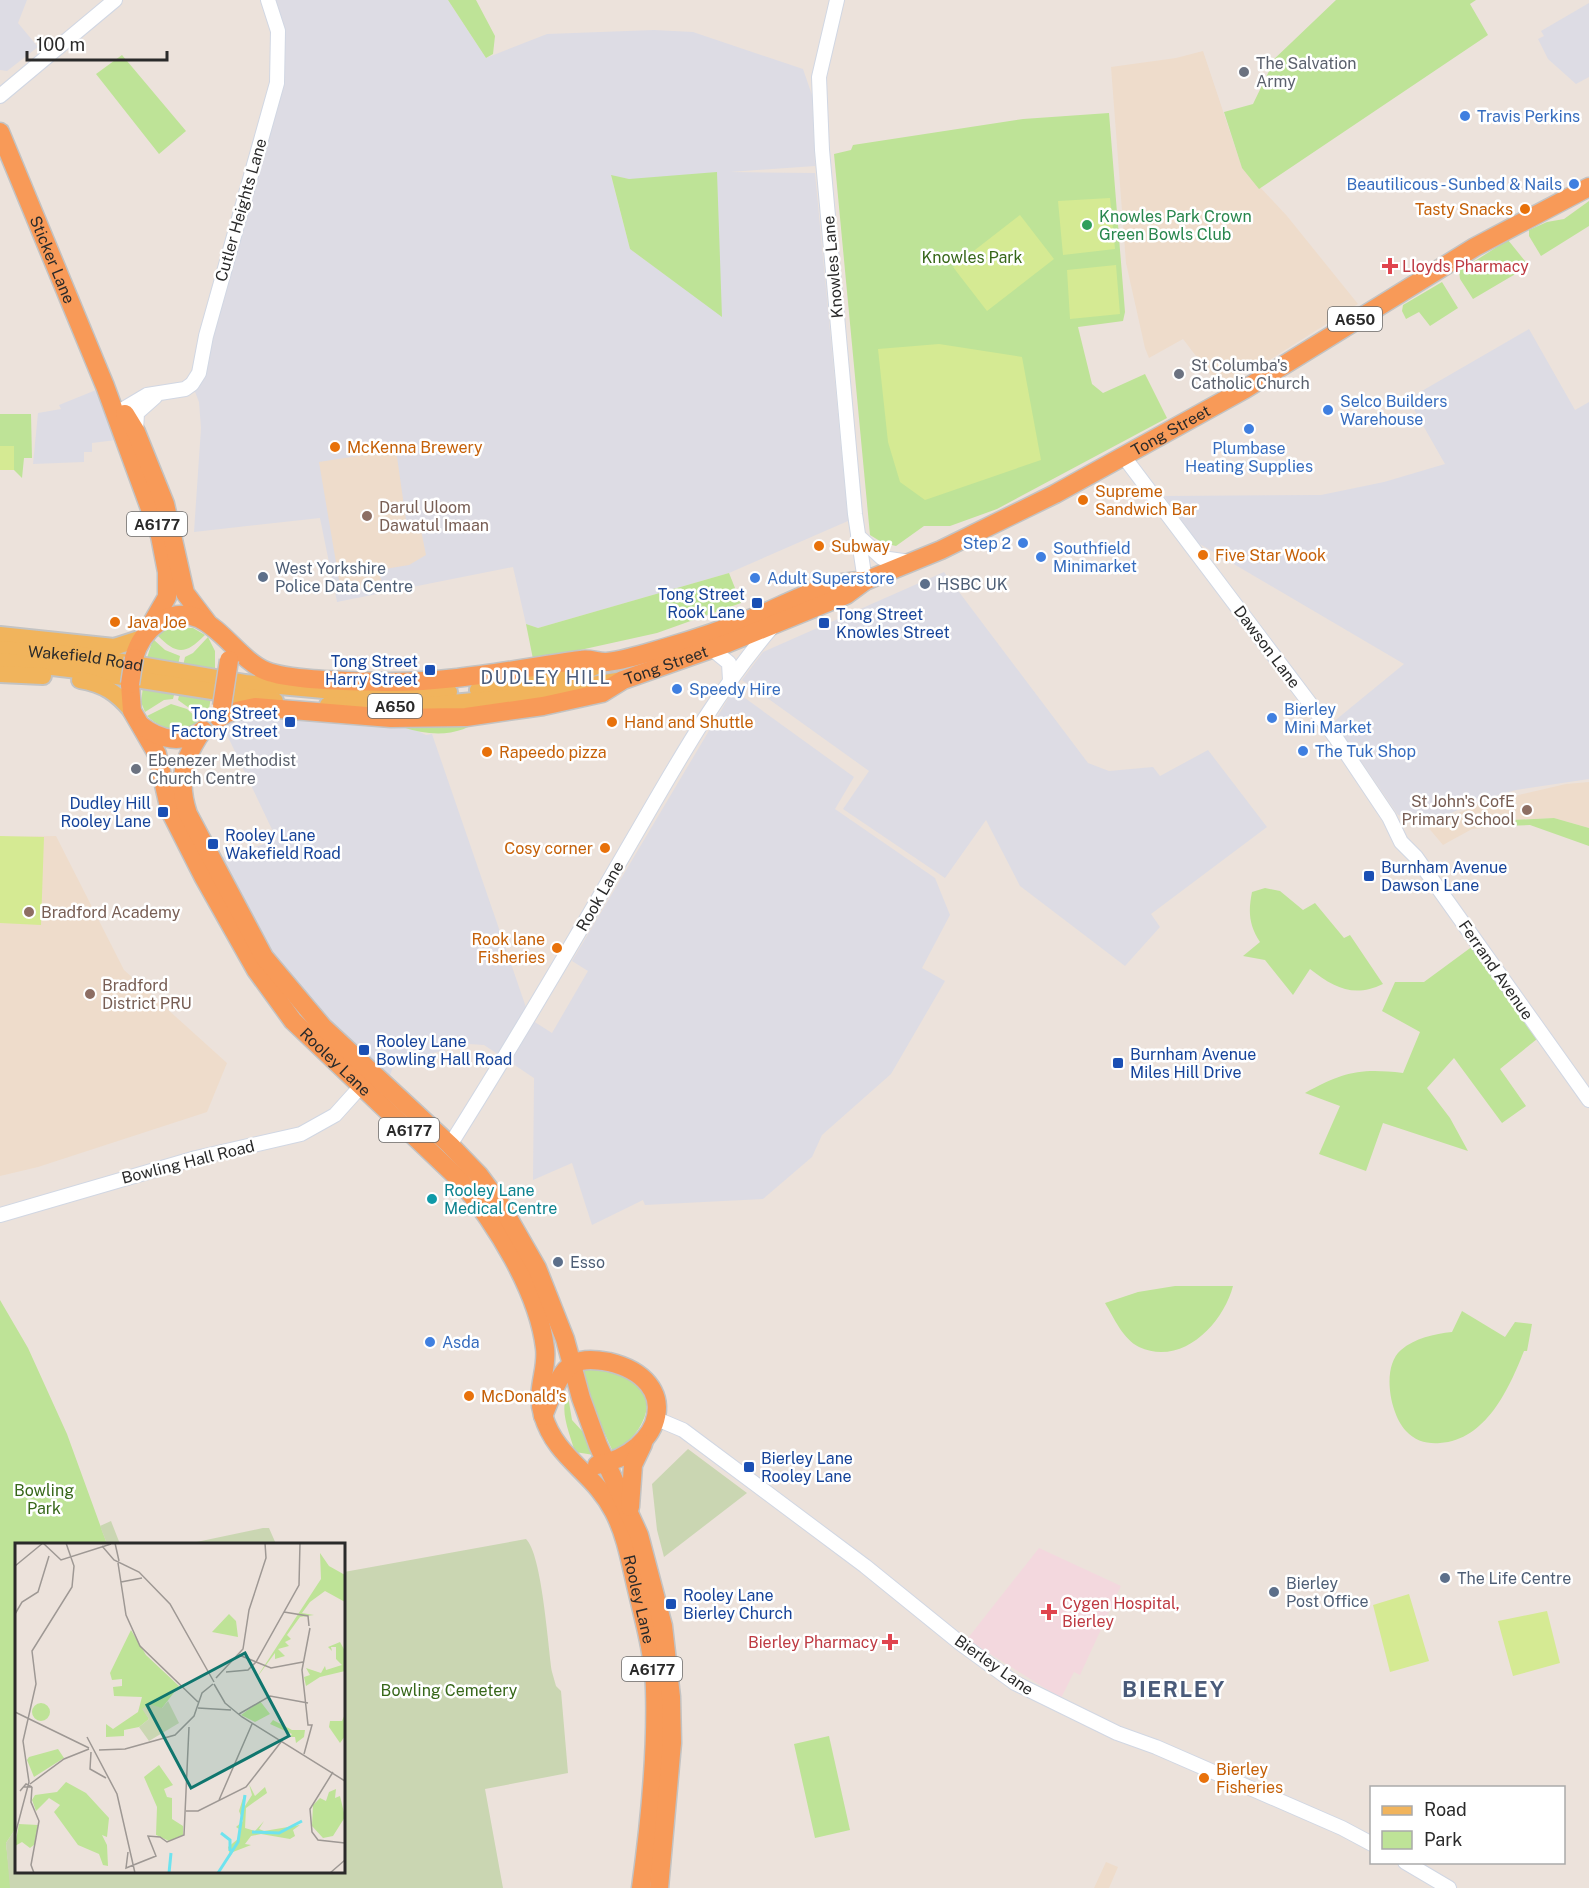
<svg xmlns="http://www.w3.org/2000/svg" width="1589" height="1888" viewBox="0 0 1589 1888" font-family="'Public Sans',sans-serif">
<rect width="100%" height="100%" fill="#ece2db"/>
<!-- industrial -->
<path fill="#dddce4" fill-rule="evenodd" d="M0,0H27L18,23L38,47L7,71L0,70Z
M268,0H448L486,58L547,34L654,30L693,32L803,69L812,95L815,166L730,172L815,173L848,521L729,573L538,628L526,624L513,567L337,602L320,518L194,532L201,428L199,402L192,384L277,83ZM611,176L629,179L722,316L630,249Z
M1589,3V77L1576,84L1548,59L1538,39L1544,36L1541,31Z
M1529,329L1575,410L1589,402V779L1516,790L1481,800L1430,822L1398,815L1353,749L1332,723L1404,664L1198,543L1164,496L1321,495L1384,482L1445,464L1408,399Z
M96,390L116,440L92,443V452H84V462L33,464L38,413L61,409L59,405Z
M944,572L1088,763L1109,771L1153,767L1160,776L1208,750L1267,827L1151,914L1160,927L1125,966L1020,886L986,820L945,878L843,809L869,771L742,680L763,652Z
M732,692L738,693L854,777L835,809L935,878L950,915L922,968L945,981L891,1074L822,1135L812,1157L763,1199L645,1205L643,1200L592,1225L572,1163L533,1180L534,1078L484,1045L469,1044L394,1063L388,1082L275,966L220,858L277,840L219,718L227,713L391,718L426,735L432,734L530,1019L552,1033L588,971L572,961Z"/>
<!-- education -->
<path fill="#eedccb" d="M1203,51L1242,168L1287,216L1358,304L1271,359L1219,386L1183,339L1149,358L1145,348L1126,263L1111,67L1176,58Z
M396,450L407,527L420,525L426,555L409,565L379,570L382,585L341,592L319,462Z
M1589,782V828L1554,818L1512,820L1504,826L1472,829L1443,845L1427,826L1480,804L1566,784Z
M56,836L124,970L227,1063L207,1112L38,1167L0,1176V837Z
M1106,1862L1118,1867L1109,1888H1094Z"/>
<!-- medical -->
<path fill="#f3d8de" d="M1039,1548L1121,1586L1080,1675L1074,1672L1061,1698L976,1645L968,1638Z"/>
<!-- green -->
<path fill="#bee397" d="M448,0H476L495,36L493,54L486,58Z
M1336,0H1476L1470,4L1488,35L1259,189L1242,168L1224,112L1253,104L1270,69V63Z
M122,55L186,131L159,154L96,74Z
M1109,113L1125,312L1123,321L1078,327L1092,384L1103,393L1145,374L1167,418L997,509L950,526H924L896,546L883,543L870,535L834,154L851,150L853,145L1023,119Z
M717,172L722,317L630,249L611,175L629,179Z
M1589,201V226L1541,256L1529,236V230L1547,222L1564,219Z
M1508,240L1529,266L1473,299L1460,279L1459,271Z
M1442,282L1458,308L1430,326L1419,312L1406,319L1402,311L1403,305Z
M0,414H31L32,458H24L22,478L14,470H0Z
M729,573L741,603L657,633L571,652L534,664L526,624L538,628Z
M184,628H193L205,635C185,655 177,655 157,635L166,630Z
M208,637L215,651V671L183,666L185,657L193,653Z
M153,639L165,650L180,656L178,665L146,661Z
M143,687L175,691L173,699L164,700L145,712L141,702Z
M180,691L211,697L209,709L203,718L178,700Z
M171,704L187,709L200,721C181,735 163,731 147,716Z
M487,715C461,737 433,737 402,727Z
M1554,818L1589,828V846L1530,825L1504,826L1512,820Z
M1265,888L1280,891L1303,910L1315,903L1344,938L1350,935L1383,984C1354,998 1334,988 1310,969L1293,995L1265,960L1243,956L1260,942C1249,925 1248,912 1252,892Z
M1477,943L1542,1035L1500,1069L1526,1106L1502,1123L1454,1058L1427,1088L1450,1118L1468,1151L1383,1123L1366,1171L1319,1154L1340,1106L1305,1093C1344,1072 1359,1068 1403,1073L1420,1032L1382,1011L1395,982H1424Z
M1175,1286H1233C1223,1324 1182,1367 1139,1347C1123,1339 1114,1318 1105,1303L1138,1292Z
M0,1300L28,1348L67,1434L107,1544H16V1828L6,1843L11,1888H0Z
M1462,1311L1505,1337L1515,1322L1532,1324L1527,1351H1524C1509,1389 1486,1440 1440,1443C1427,1444 1415,1441 1406,1431C1390,1414 1381,1367 1401,1350C1415,1338 1434,1334 1452,1332Z
M582,1369C598,1369 614,1371 629,1378C665,1396 640,1439 613,1452L596,1414Z
M568,1396L572,1420L583,1432L594,1455L575,1452C571,1437 558,1408 568,1396Z
M829,1736L850,1830L815,1838L794,1744Z"/>
<!-- cemetery -->
<path fill="#cad6b2" d="M688,1449L747,1493L664,1557L657,1530L652,1484Z
M111,1521L120,1544H107L100,1526Z
M269,1528L276,1544H187L263,1528Z
M526,1539C542,1554 548,1646 552,1672L556,1686L561,1691L568,1773L485,1789L503,1888H10L6,1843L16,1828V1872H344V1572Z"/>
<!-- pitch -->
<path fill="#d5ea93" d="M1110,198L1115,249L1063,255L1058,201Z
M1020,215L1054,259L987,311L953,267Z
M1116,265L1120,314L1070,319L1067,270Z
M939,344L1022,357L1041,460L925,500L900,482L888,442L878,349Z
M0,446H14V470H0Z
M0,836L44,837L41,925L0,923Z
M1409,1594L1429,1661L1390,1672L1373,1605Z
M1547,1611L1560,1663L1513,1676L1498,1621Z"/>
<g fill="none" stroke-linecap="round" stroke-linejoin="round">
<!-- tertiary casing -->
<g stroke="#d1d7e3" stroke-width="16">
<path id="tertiary" d="M837,0L819,77L822,150L855,514L865,581
M0,96L115,0
M115,414L147,395L185,389L192,384L199,373L206,336L277,83L278,31L268,0
M136,432L137,413L155,397
M1124,457L1336,738L1389,817L1401,842L1416,857L1589,1100
M858,536L882,558L910,562
M712,649L729,663L730,680
M450,1145C511,1048 569,950 626,851C671,774 714,694 773,626
M0,1215L196,1158L301,1134L335,1115L362,1085
M657,1419L683,1430L865,1566L960,1643L1015,1683L1117,1733L1156,1747L1342,1828L1372,1844
M1405,1862L1449,1888"/>
</g>
<!-- primary casing -->
<g stroke="#c3c3c3" stroke-width="20">
<g id="primary">
<path d="M0,635L114,647L142,638"/>
<path id="s1" d="M0,649L81,655L245,683L368,694L449,692"/>
<path d="M0,661L78,670L275,701"/>
<path d="M0,674L43,676"/>
<path d="M80,680C104,684 117,693 132,711"/>
<path d="M478,690L585,671L606,662"/>
<path d="M328,705L420,706L527,696L623,680"/>
</g>
</g>
<!-- trunk casing -->
<g stroke="#c3c3c3" stroke-width="21">
<g id="trunk">
<path id="s2" d="M0,132L105,386L160,536L167,572V597L149,628"/>
<path d="M125,414L136,432L165,504L185,593L207,622"/>
<path d="M134,658C138,643 146,631 159,622C206,594 230,656 266,671C291,681 354,681 383,682C450,683 515,669 581,660C590,658 599,663 607,662C626,660 647,653 664,648C695,639 725,629 755,617C789,603 828,580 865,581"/>
<path id="s3" d="M130,684L132,711L157,754L170,811L203,876L256,970L293,1021L459,1179C495,1223 538,1290 545,1348C548,1371 535,1389 543,1415C556,1459 594,1472 614,1512C625,1533 630,1559 635,1581C643,1616 654,1653 655,1689C657,1754 650,1823 641,1888"/>
<path id="s4" d="M219,718L227,713L255,707L391,718L466,717L543,706L602,693L623,680L728,643L846,595L865,581L941,550L1055,494L1245,389L1475,247L1589,187"/>
<path d="M142,726C160,740 182,744 202,731"/>
<path d="M203,730C183,758 177,781 188,814L264,957L323,1027L450,1145L479,1175L499,1202L537,1268L565,1339L581,1398L598,1445L639,1535L663,1626L671,1697L672,1743L659,1888"/>
<path d="M543,1416C550,1401 558,1372 573,1364C584,1358 597,1360 609,1362C684,1380 664,1452 597,1465"/>
<path d="M630,1507L633,1465L643,1444"/>
</g>
</g>
<!-- tertiary -->
<use href="#tertiary" stroke="#fff" stroke-width="14"/>
<!-- primary -->
<use href="#primary" stroke="#f1b45c" stroke-width="16"/>
<!-- trunk -->
<use href="#trunk" stroke="#f89a58" stroke-width="18"/>
<!-- trunk-bridge casing -->
<g stroke="#c3c3c3" stroke-width="21" stroke-linecap="butt">
<path id="trunk-bridge" d="M130,684L134,658
M222,706L229,660"/>
</g>
<!-- trunk-bridge -->
<use href="#trunk-bridge" stroke="#f89a58" stroke-width="18"/>
</g>
<!-- markers -->
<g fill="#6b7280" stroke="#fff" stroke-width="2">
<circle cx="1244" cy="72" r="6"/>
<circle cx="1179" cy="374" r="6"/>
<circle cx="136" cy="769" r="6"/>
</g>
<g fill="#3f7fe0" stroke="#fff" stroke-width="2">
<circle cx="1465" cy="116" r="6"/>
<circle cx="1574" cy="184" r="6"/>
<circle cx="1328" cy="410" r="6"/>
<circle cx="1249" cy="429" r="6"/>
<circle cx="1023" cy="543" r="6"/>
<circle cx="1041" cy="557" r="6"/>
<circle cx="755" cy="578" r="6"/>
<circle cx="677" cy="689" r="6"/>
<circle cx="1272" cy="718" r="6"/>
<circle cx="1303" cy="751" r="6"/>
<circle cx="430" cy="1342" r="6"/>
</g>
<g fill="#e8710a" stroke="#fff" stroke-width="2">
<circle cx="1525" cy="209" r="6"/>
<circle cx="335" cy="447" r="6"/>
<circle cx="1083" cy="500" r="6"/>
<circle cx="819" cy="546" r="6"/>
<circle cx="1203" cy="555" r="6"/>
<circle cx="115" cy="622" r="6"/>
<circle cx="612" cy="722" r="6"/>
<circle cx="487" cy="752" r="6"/>
<circle cx="605" cy="848" r="6"/>
<circle cx="557" cy="948" r="6"/>
<circle cx="469" cy="1396" r="6"/>
<circle cx="1204" cy="1778" r="6"/>
</g>
<circle fill="#2e9e5b" stroke="#fff" stroke-width="2" cx="1087" cy="225" r="6"/>
<g fill="#e0444e" stroke="#fff" stroke-width="2">
<path d="M1387 257h6v6h6v6h-6v6h-6v-6h-6v-6h6z"/>
<path d="M1046 1603h6v6h6v6h-6v6h-6v-6h-6v-6h6z"/>
<path d="M887 1633h6v6h6v6h-6v6h-6v-6h-6v-6h6z"/>
</g>
<g fill="#8d6e63" stroke="#fff" stroke-width="2">
<circle cx="367" cy="516" r="6"/>
<circle cx="1527" cy="810" r="6"/>
<circle cx="29" cy="912" r="6"/>
<circle cx="90" cy="994" r="6"/>
</g>
<g fill="#5c6f8a" stroke="#fff" stroke-width="2">
<circle cx="263" cy="577" r="6"/>
<circle cx="925" cy="584" r="6"/>
<circle cx="558" cy="1262" r="6"/>
<circle cx="1445" cy="1578" r="6"/>
<circle cx="1274" cy="1592" r="6"/>
</g>
<g fill="#1a4fb4" stroke="#fff" stroke-width="2">
<rect x="751" y="597" width="12" height="12" rx="3"/>
<rect x="818" y="617" width="12" height="12" rx="3"/>
<rect x="424" y="664" width="12" height="12" rx="3"/>
<rect x="284" y="716" width="12" height="12" rx="3"/>
<rect x="157" y="806" width="12" height="12" rx="3"/>
<rect x="207" y="838" width="12" height="12" rx="3"/>
<rect x="1363" y="870" width="12" height="12" rx="3"/>
<rect x="358" y="1044" width="12" height="12" rx="3"/>
<rect x="1112" y="1057" width="12" height="12" rx="3"/>
<rect x="743" y="1461" width="12" height="12" rx="3"/>
<rect x="665" y="1598" width="12" height="12" rx="3"/>
</g>
<circle fill="#0f9aa8" stroke="#fff" stroke-width="2" cx="432" cy="1199" r="6"/>
<g text-anchor="middle" dominant-baseline="central" stroke-width="5" stroke-linejoin="round" paint-order="stroke">
<!-- shield labels -->
<g fill="#fff" stroke="#6a6a6a" stroke-width="1.5">
<rect x="1328" y="307" width="54" height="24" rx="4.5"/>
<rect x="127" y="512" width="60" height="24" rx="4.5"/>
<rect x="368" y="694" width="54" height="24" rx="4.5"/>
<rect x="379" y="1118" width="60" height="24" rx="4.5"/>
<rect x="622" y="1657" width="60" height="24" rx="4.5"/>
</g>
<g font-size="15" font-weight="bold" fill="#2a2a2a">
<text x="1355" y="319">A650</text>
<text x="157" y="524">A6177</text>
<text x="395" y="706">A650</text>
<text x="409" y="1130">A6177</text>
<text x="652" y="1669">A6177</text>
</g>
<!-- worship labels -->
<g font-size="16" fill="#5b616d" stroke="#fff" text-anchor="start">
<text x="1256" y="63">The Salvation<tspan x="1256" dy="18">Army</tspan></text>
<text x="1191" y="365">St Columba's<tspan x="1191" dy="18">Catholic Church</tspan></text>
<text x="148" y="760">Ebenezer Methodist<tspan x="148" dy="18">Church Centre</tspan></text>
</g>
<!-- shop labels -->
<g font-size="16" fill="#366cbe" stroke="#fff" text-anchor="start">
<text x="1477" y="116">Travis Perkins</text>
<text x="1562" y="184" text-anchor="end">Beautilicous - Sunbed &amp; Nails</text>
<text x="1340" y="401">Selco Builders<tspan x="1340" dy="18">Warehouse</tspan></text>
<text x="1249" y="448" text-anchor="middle">Plumbase<tspan x="1249" dy="18">Heating Supplies</tspan></text>
<text x="1011" y="543" text-anchor="end">Step 2</text>
<text x="1053" y="548">Southfield<tspan x="1053" dy="18">Minimarket</tspan></text>
<text x="767" y="578">Adult Superstore</text>
<text x="689" y="689">Speedy Hire</text>
<text x="1284" y="709">Bierley<tspan x="1284" dy="18">Mini Market</tspan></text>
<text x="1315" y="751">The Tuk Shop</text>
<text x="442" y="1342">Asda</text>
</g>
<!-- food labels -->
<g font-size="16" fill="#c56008" stroke="#fff" text-anchor="start">
<text x="1513" y="209" text-anchor="end">Tasty Snacks</text>
<text x="347" y="447">McKenna Brewery</text>
<text x="1095" y="491">Supreme<tspan x="1095" dy="18">Sandwich Bar</tspan></text>
<text x="831" y="546">Subway</text>
<text x="1215" y="555">Five Star Wook</text>
<text x="127" y="622">Java Joe</text>
<text x="624" y="722">Hand and Shuttle</text>
<text x="499" y="752">Rapeedo pizza</text>
<text x="593" y="848" text-anchor="end">Cosy corner</text>
<text x="545" y="939" text-anchor="end">Rook lane<tspan x="545" dy="18">Fisheries</tspan></text>
<text x="481" y="1396">McDonald's</text>
<text x="1216" y="1769">Bierley<tspan x="1216" dy="18">Fisheries</tspan></text>
</g>
<!-- street labels -->
<g font-size="16" fill="#2a2a2a" stroke="#fff">
<text transform="translate(241 210) rotate(-74)">Cutler Heights Lane</text>
<text stroke="none"><textPath href="#s2" startOffset="138">Sticker Lane</textPath></text>
<text transform="translate(833 267) rotate(-95)">Knowles Lane</text>
<text stroke="none"><textPath href="#s4" startOffset="1016">Tong Street</textPath></text>
<text transform="translate(1267 647) rotate(53)">Dawson Lane</text>
<text stroke="none"><textPath href="#s1" startOffset="86">Wakefield Road</textPath></text>
<text stroke="none"><textPath href="#s4" startOffset="458">Tong Street</textPath></text>
<text transform="translate(600 896) rotate(-60)">Rook Lane</text>
<text transform="translate(1496 970) rotate(55)">Ferrand Avenue</text>
<text stroke="none"><textPath href="#s3" startOffset="438">Rooley Lane</textPath></text>
<text transform="translate(188 1162) rotate(-14)">Bowling Hall Road</text>
<text stroke="none"><textPath href="#s3" startOffset="1080">Rooley Lane</textPath></text>
<text transform="translate(994 1665) rotate(35)">Bierley Lane</text>
</g>
<!-- leisure labels -->
<g font-size="16" fill="#27864d" stroke="#fff" text-anchor="start">
<text x="1099" y="216">Knowles Park Crown<tspan x="1099" dy="18">Green Bowls Club</tspan></text>
</g>
<!-- park labels -->
<g font-size="16" fill="#37671a" stroke="#fff">
<text x="972" y="257">Knowles Park</text>
<text x="44" y="1490">Bowling<tspan x="44" dy="18">Park</tspan></text>
<text x="449" y="1690">Bowling Cemetery</text>
</g>
<!-- health labels -->
<g font-size="16" fill="#be3a42" stroke="#fff" text-anchor="start">
<text x="1402" y="266">Lloyds Pharmacy</text>
<text x="1062" y="1603">Cygen Hospital,<tspan x="1062" dy="18">Bierley</tspan></text>
<text x="878" y="1642" text-anchor="end">Bierley Pharmacy</text>
</g>
<!-- education labels -->
<g font-size="16" fill="#785e54" stroke="#fff" text-anchor="start">
<text x="379" y="507">Darul Uloom<tspan x="379" dy="18">Dawatul Imaan</tspan></text>
<text x="1515" y="801" text-anchor="end">St John's CofE<tspan x="1515" dy="18">Primary School</tspan></text>
<text x="41" y="912">Bradford Academy</text>
<text x="102" y="985">Bradford<tspan x="102" dy="18">District PRU</tspan></text>
</g>
<!-- service labels -->
<g font-size="16" fill="#4e5e75" stroke="#fff" text-anchor="start">
<text x="275" y="568">West Yorkshire<tspan x="275" dy="18">Police Data Centre</tspan></text>
<text x="937" y="584">HSBC UK</text>
<text x="570" y="1262">Esso</text>
<text x="1457" y="1578">The Life Centre</text>
<text x="1286" y="1583">Bierley<tspan x="1286" dy="18">Post Office</tspan></text>
</g>
<!-- transit labels -->
<g font-size="16" fill="#164399" stroke="#fff" text-anchor="start">
<text x="745" y="594" text-anchor="end">Tong Street<tspan x="745" dy="18">Rook Lane</tspan></text>
<text x="836" y="614">Tong Street<tspan x="836" dy="18">Knowles Street</tspan></text>
<text x="418" y="661" text-anchor="end">Tong Street<tspan x="418" dy="18">Harry Street</tspan></text>
<text x="278" y="713" text-anchor="end">Tong Street<tspan x="278" dy="18">Factory Street</tspan></text>
<text x="151" y="803" text-anchor="end">Dudley Hill<tspan x="151" dy="18">Rooley Lane</tspan></text>
<text x="225" y="835">Rooley Lane<tspan x="225" dy="18">Wakefield Road</tspan></text>
<text x="1381" y="867">Burnham Avenue<tspan x="1381" dy="18">Dawson Lane</tspan></text>
<text x="376" y="1041">Rooley Lane<tspan x="376" dy="18">Bowling Hall Road</tspan></text>
<text x="1130" y="1054">Burnham Avenue<tspan x="1130" dy="18">Miles Hill Drive</tspan></text>
<text x="761" y="1458">Bierley Lane<tspan x="761" dy="18">Rooley Lane</tspan></text>
<text x="683" y="1595">Rooley Lane<tspan x="683" dy="18">Bierley Church</tspan></text>
</g>
<!-- culture labels -->
<g font-size="16" fill="#0d838f" stroke="#fff" text-anchor="start">
<text x="444" y="1190">Rooley Lane<tspan x="444" dy="18">Medical Centre</tspan></text>
</g>
<!-- neighbourhood labels -->
<g font-size="18" letter-spacing="1.5" fill="#4a5b7a" stroke="#fff">
<text x="546" y="677">DUDLEY HILL</text>
</g>
<!-- district labels -->
<g font-size="22" font-weight="bold" letter-spacing="1.5" fill="#4a5b7a" stroke="#fff">
<text x="1174" y="1689">BIERLEY</text>
</g>
</g>
<!-- overview -->
<g transform="translate(15 1543)">
<rect width="330" height="330" fill="#ece2db"/>
<path d="M305,10L314,23L330,32V59L310,48L295,59L287,70L299,72L285,74L272,92L276,96L270,99L274,103L263,106L270,113L260,116V110L240,137L306,36ZM214,71L221,78L223,94L197,89ZM116,87L131,112L164,143L147,165L128,166L134,176L124,184L109,187V193L91,194V181L98,186L123,169L127,154L99,153L98,144L107,143V136L97,137L95,130ZM325,99L330,108V128L305,134L291,143L289,134L295,132L291,125L306,130L310,123L311,127L327,122L321,116V104H316L317,108L313,104ZM245,158L255,171L240,179L226,172ZM17 169a9 9 0 1 1 18 0a9 9 0 1 1-18 0ZM330,171V193L325,200L314,184L315,178H327ZM258,177L277,187H290L289,194L281,200L280,194H275L277,191L255,181ZM43,206L49,215L19,234L12,217L14,214ZM144,222L158,242L149,246L152,254L157,255V276L168,283V292L154,298L141,292L142,264L129,234ZM51,239L71,250L94,275L92,294L87,292L92,302L93,323L88,322L84,311L63,302L39,269L45,262L34,255L21,268L17,257L20,252L42,249ZM234,241L240,253L250,244L252,250L231,265L230,285L240,288L249,278L244,286L249,288L285,282L278,287L280,293L275,296L246,291L236,293L230,301L236,302L218,309L203,330L215,312L213,304L223,296L224,286L221,284L228,278L224,268L229,252L230,263L237,252ZM321,246L320,255L325,253L330,274L318,293L308,295L297,283L298,262L305,255L311,258L314,249ZM4,281L23,282L20,301L15,305L7,299L0,303Z" fill="#bee397"/>
<path d="M153,158L164,180L134,198L124,184L134,176L127,166L134,161L147,165Z" fill="#cad6b2"/>
<path fill="none" stroke="#6ee3ef" stroke-width="3" d="M237,289L264,290L287,278M206,290L215,297V308M154,330L156,310M203,330L223,299L230,252"/>
<path fill="none" stroke="#9e9894" stroke-width="1.5" d="M28,0L46,17L96,1M100,0L104,18M87,3L99,17L124,29L155,61L199,139M103,20L111,72L125,103L183,159M0,23L28,0M106,39L127,35M269,69L293,73L294,83M0,71L7,59L23,49L34,13M224,112L256,125L288,119M211,129L233,127L241,119L284,42L285,0M201,135L228,106L234,67L251,15L250,0M199,141L210,160L227,174L330,238M183,165L216,167M0,169L74,205M224,171L255,153L293,160M72,194L102,251L120,330M84,207L110,206L160,192L179,173L187,150L198,141M76,209L75,226L91,235M289,211L297,182H293L287,127L295,85M318,229L295,266L297,289L303,297L330,300M15,241L49,216L74,206M17,244L16,259L24,278L16,322L19,330M5,248L11,241L17,244H9M204,257L237,181M171,268H183L231,244L266,199M0,292L14,239L8,198L21,141L17,108L57,44L59,23L51,0M113,309L111,325L141,313L133,293L145,294L152,299L169,292L174,184M315,330L330,317"/>
<path fill="#0f766e" fill-opacity="0.15" stroke="#0f766e" stroke-width="3" d="M230,110L274,193L176,245L132,162Z"/>
<rect width="330" height="330" fill="none" stroke="#2a2a2a" stroke-width="3"/>
</g>
<!-- legend -->
<rect x="1370" y="1786" width="195" height="78" fill="#ffffff" stroke="#aaaaaa" stroke-width="1.5"/>
<rect x="1382" y="1806" width="30" height="9" fill="#f1b45c" stroke="#aaaaaa" stroke-width="1.5"/>
<text x="1424" y="1816" font-size="18" fill="#2a2a2a">Road</text>
<rect x="1382" y="1831" width="30" height="18" fill="#bee397" stroke="#aaaaaa" stroke-width="1.5"/>
<text x="1424" y="1846" font-size="18" fill="#2a2a2a">Park</text>
<!-- scale -->
<path d="M27 51v9h140v-9" fill="none" stroke="#2a2a2a" stroke-width="3"/>
<text x="36" y="51" font-size="18" fill="#2a2a2a" stroke="#ffffff" stroke-width="4.5" paint-order="stroke">100 m</text>
</svg>
